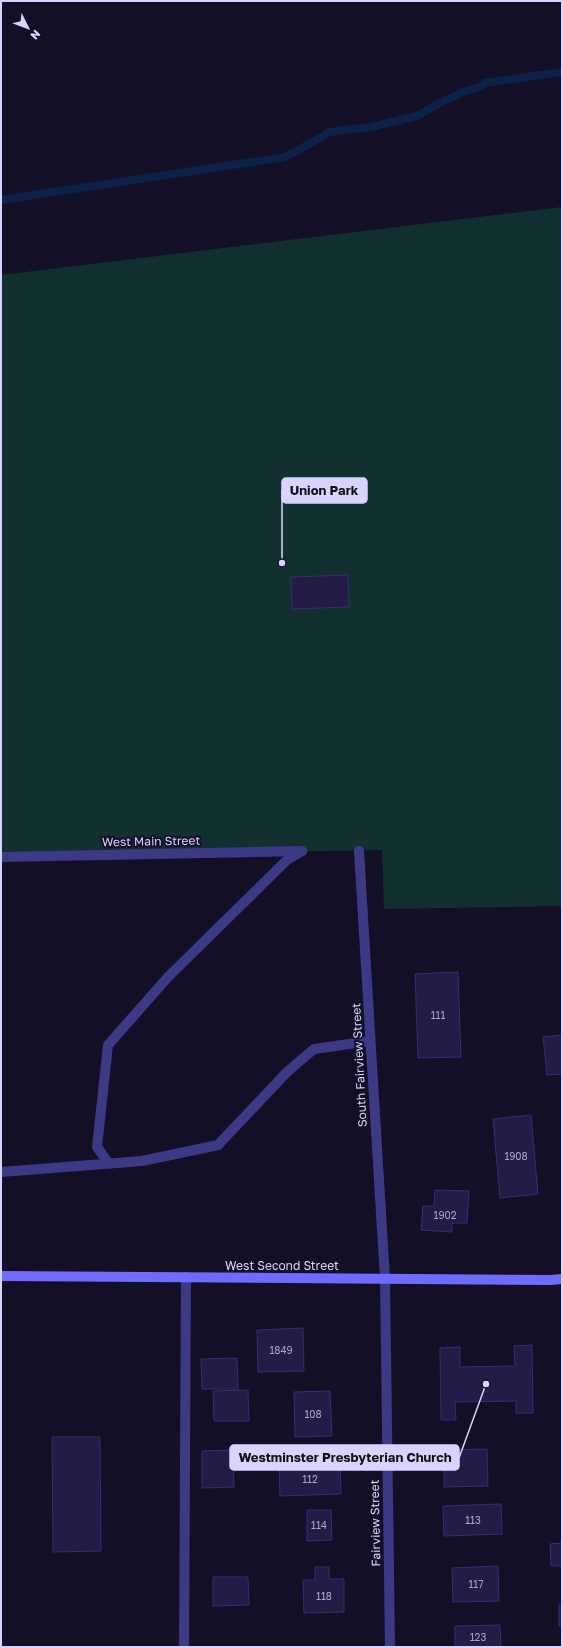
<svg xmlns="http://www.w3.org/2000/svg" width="563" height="1648" viewBox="0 0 563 1648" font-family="'Golos Text',sans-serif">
<rect width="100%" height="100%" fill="#130f26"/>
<!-- green -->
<path fill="#12302f" d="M562,207V906L384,909L382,850L1,857V275Z"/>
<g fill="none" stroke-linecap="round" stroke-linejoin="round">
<!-- stream -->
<path stroke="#0c2248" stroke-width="8" d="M1,200L285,157L322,137L329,132L370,127L417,116L445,100L456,96L462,92L480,87L484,83L562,72"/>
</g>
<!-- building -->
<path fill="#241b47" stroke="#3b2d73" d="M348,575L349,607L292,609L291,577Z
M458,972L461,1057L418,1058L415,974Z
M562,1035V1074L547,1075L543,1037Z
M531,1115L538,1194L500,1198L493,1119Z
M435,1190L469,1191L467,1223H452V1232L421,1230L423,1206H434Z
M303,1328L304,1371L258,1372L257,1330Z
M532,1345L533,1413H516V1401L455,1402L456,1420H441L440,1348L460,1347V1367L515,1366L514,1346Z
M237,1358L238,1389H202L201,1359Z
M248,1390L249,1421H214L213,1391Z
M330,1391L332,1436L295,1437L294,1392Z
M52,1437H100L101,1551L53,1552Z
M487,1449L488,1486L444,1487V1450Z
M233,1450L234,1487L202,1488V1451Z
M340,1462L341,1494L280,1496L279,1463Z
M501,1504L502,1534L444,1536L443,1506Z
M307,1510H331L332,1540L307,1541Z
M562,1543V1566H551L550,1544Z
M498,1566L499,1601L453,1602L452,1568Z
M315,1567H329V1579H344V1612L304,1613L303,1580H315Z
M213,1577H248L249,1605L213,1606Z
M562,1603V1626H559V1604Z
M500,1625L501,1647H455V1626Z"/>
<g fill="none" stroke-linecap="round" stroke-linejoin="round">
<!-- lane -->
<path stroke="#3d3a85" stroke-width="10" d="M109,1164L97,1147L108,1045L168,977L287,860L302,851
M1,1172L142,1161L218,1145L287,1072L314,1049L370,1041
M184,1647L186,1277"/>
<!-- street -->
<path stroke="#3d3a85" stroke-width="10" d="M359,851L385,1279L390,1647
M1,857L302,851"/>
<!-- secondary -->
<path stroke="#6f6bff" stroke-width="10" d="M1,1276L550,1280L562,1279"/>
</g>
<g text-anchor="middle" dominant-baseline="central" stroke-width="4" stroke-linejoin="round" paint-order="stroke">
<!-- number labels -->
<g font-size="10" fill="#aca6d1">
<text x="438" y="1015">111</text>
<text x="516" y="1156">1908</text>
<text x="445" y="1215">1902</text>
<text x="281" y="1350">1849</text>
<text x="313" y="1414">108</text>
<text x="310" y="1479">112</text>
<text x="473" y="1520">113</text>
<text x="319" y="1525">114</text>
<text x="476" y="1584">117</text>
<text x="324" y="1596">118</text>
<text x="478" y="1637">123</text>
</g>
<!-- street labels -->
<g font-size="12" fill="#d9d4ff" stroke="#130f26">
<text transform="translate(151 841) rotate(-1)">West Main Street</text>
<text transform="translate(359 1065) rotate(-93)">South Fairview Street</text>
<text x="282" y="1265">West Second Street</text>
<text transform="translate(375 1523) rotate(-91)">Fairview Street</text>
</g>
</g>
<!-- callouts -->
<path fill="none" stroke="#d9d4ff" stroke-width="1.5" d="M282 563L282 490M486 1384L459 1458"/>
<g fill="#d9d4ff" stroke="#130f26" stroke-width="1.5">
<circle cx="282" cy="563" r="4"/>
<circle cx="486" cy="1384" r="4"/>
</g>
<g fill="#d9d4ff" stroke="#d9d4ff" stroke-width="1.5">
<rect x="282" y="478" width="85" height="25" rx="4"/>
<rect x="230" y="1445" width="229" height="25" rx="4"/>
</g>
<g font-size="13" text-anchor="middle" font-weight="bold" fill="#111">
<text x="324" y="495">Union Park</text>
<text x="345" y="1462">Westminster Presbyterian Church</text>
</g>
<!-- border -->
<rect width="563" height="1648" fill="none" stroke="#d9d4ff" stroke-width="4"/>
<!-- north arrow -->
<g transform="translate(28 28) rotate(132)" stroke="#130f26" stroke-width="3" paint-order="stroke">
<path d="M0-3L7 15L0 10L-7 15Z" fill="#d9d4ff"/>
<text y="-6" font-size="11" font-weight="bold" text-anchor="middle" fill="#d9d4ff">N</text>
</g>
</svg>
